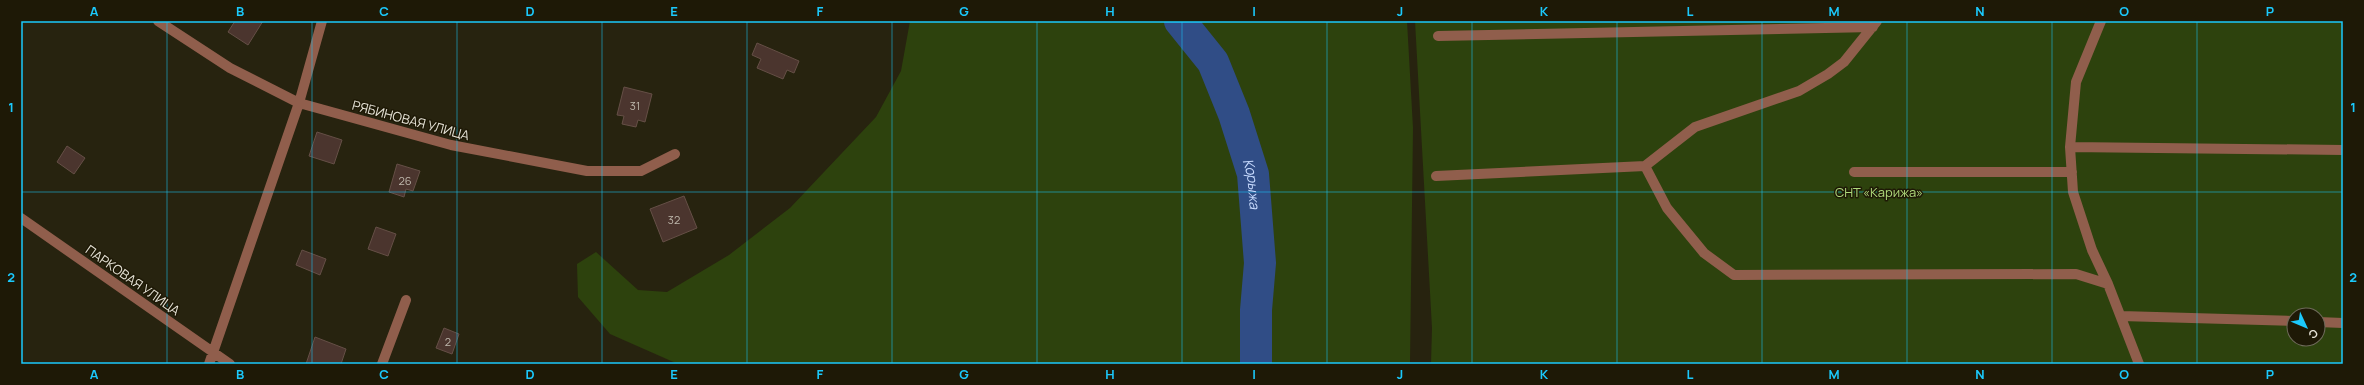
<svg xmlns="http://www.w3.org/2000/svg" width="2364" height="385" viewBox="0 0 2364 385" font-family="Manrope,sans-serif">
<rect width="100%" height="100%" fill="#27230f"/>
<!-- green -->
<path fill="#2d420d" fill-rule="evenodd" d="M910,21H1407L1413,128L1410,364H678L610,334L578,297L577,264L596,252L638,290L667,292L729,255L790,208L876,117L901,71Z
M1415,21H2343V364H1431L1432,328ZM2294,315H2318V339H2294Z"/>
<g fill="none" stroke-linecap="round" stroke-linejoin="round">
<!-- river -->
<path stroke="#304d86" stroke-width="32" id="s1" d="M1180,21L1213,62L1234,114L1253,174L1260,263L1256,310V364"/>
</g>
<!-- building -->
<path fill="#4b352e" stroke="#654f46" d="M235,21H263L248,45L228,32Z
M757,43L799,61L794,73L787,70L783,79L757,68L761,59L752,55Z
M624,87L652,94L645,122L638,120L636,127L622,124L624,116L617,115Z
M317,132L342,140L334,164L309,156Z
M67,146L85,158L74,174L57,162Z
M397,164L420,171L413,191L406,189L404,197L389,192Z
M684,196L697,228L663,242L650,209Z
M376,227L396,234L388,256L368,249Z
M302,250L326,259L320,275L296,265Z
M444,328L459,334L452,354L436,348Z
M315,337L346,349L341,364H306Z"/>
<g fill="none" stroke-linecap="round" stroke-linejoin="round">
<!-- minor -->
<path stroke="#905e4c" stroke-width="10" d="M158,21L230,68L299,103L451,145L587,171H641L675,154
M2101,21L2076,82L2070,147L2073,192L2092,250L2108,284L2139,364
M1438,36L1873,27
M2070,147L2343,150
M1645,166L1667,208L1704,253L1734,275L2076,274L2108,284
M1854,172H2072
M1436,176L1645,166L1695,127L1799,91L1828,74L1844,62L1877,21
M21,218L230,364
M2121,316L2294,321
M2318,322L2343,323
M209,364L299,103L322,21
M382,364L406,300"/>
</g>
<!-- grid -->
<path fill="none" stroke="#1bc9fc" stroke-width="1" stroke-opacity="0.55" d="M167,21V364M312,21V364M457,21V364M602,21V364M747,21V364M892,21V364M1037,21V364M1182,21V364M1327,21V364M1472,21V364M1617,21V364M1762,21V364M1907,21V364M2052,21V364M2197,21V364M21,192H2343"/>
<g text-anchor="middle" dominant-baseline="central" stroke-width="3" stroke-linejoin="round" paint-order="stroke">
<!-- number labels -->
<g font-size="11" fill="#bfb8ad">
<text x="635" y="105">31</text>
<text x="405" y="180">26</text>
<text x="674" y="219">32</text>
<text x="448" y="341">2</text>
</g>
<!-- street labels -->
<g font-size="13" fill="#e6e3d7" stroke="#1e1906">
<text transform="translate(411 120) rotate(15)">РЯБИНОВАЯ УЛИЦА</text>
<text transform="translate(133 280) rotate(35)">ПАРКОВАЯ УЛИЦА</text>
</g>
<!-- park labels -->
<g font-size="13" fill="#b0db7c" stroke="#1e1906">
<text x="1879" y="192">СНТ «Карижа»</text>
</g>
<!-- water labels -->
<g font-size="14" font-style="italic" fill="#c8dbfe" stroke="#1e1906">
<text stroke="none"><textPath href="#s1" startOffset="181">Корыжа</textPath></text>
</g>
</g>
<!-- border -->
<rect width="2364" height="385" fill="none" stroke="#1e1906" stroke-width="44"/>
<!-- north arrow -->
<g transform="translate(2306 327) rotate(134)"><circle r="19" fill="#1e1906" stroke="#6e6a5a"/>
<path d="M0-3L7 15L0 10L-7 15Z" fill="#1bc9fc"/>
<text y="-6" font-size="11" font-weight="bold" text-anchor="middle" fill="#e6e3d7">С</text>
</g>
<rect x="22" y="22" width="2320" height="341" fill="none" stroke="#1bc9fc" stroke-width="1.5"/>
<g font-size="13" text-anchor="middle" font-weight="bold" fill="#1bc9fc">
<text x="94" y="16">A</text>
<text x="240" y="16">B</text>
<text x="384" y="16">C</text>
<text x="530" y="16">D</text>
<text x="674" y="16">E</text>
<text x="820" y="16">F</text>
<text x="964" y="16">G</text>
<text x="1110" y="16">H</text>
<text x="1254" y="16">I</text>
<text x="1400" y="16">J</text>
<text x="1544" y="16">K</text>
<text x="1690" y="16">L</text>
<text x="1834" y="16">M</text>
<text x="1980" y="16">N</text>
<text x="2124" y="16">O</text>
<text x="2270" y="16">P</text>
<text x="11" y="112">1</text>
<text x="2353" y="112">1</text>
<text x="11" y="282">2</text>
<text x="2353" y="282">2</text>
<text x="94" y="379">A</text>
<text x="240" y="379">B</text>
<text x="384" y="379">C</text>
<text x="530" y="379">D</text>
<text x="674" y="379">E</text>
<text x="820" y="379">F</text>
<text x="964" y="379">G</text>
<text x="1110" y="379">H</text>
<text x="1254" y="379">I</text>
<text x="1400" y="379">J</text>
<text x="1544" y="379">K</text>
<text x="1690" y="379">L</text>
<text x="1834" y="379">M</text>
<text x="1980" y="379">N</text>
<text x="2124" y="379">O</text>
<text x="2270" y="379">P</text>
</g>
</svg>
